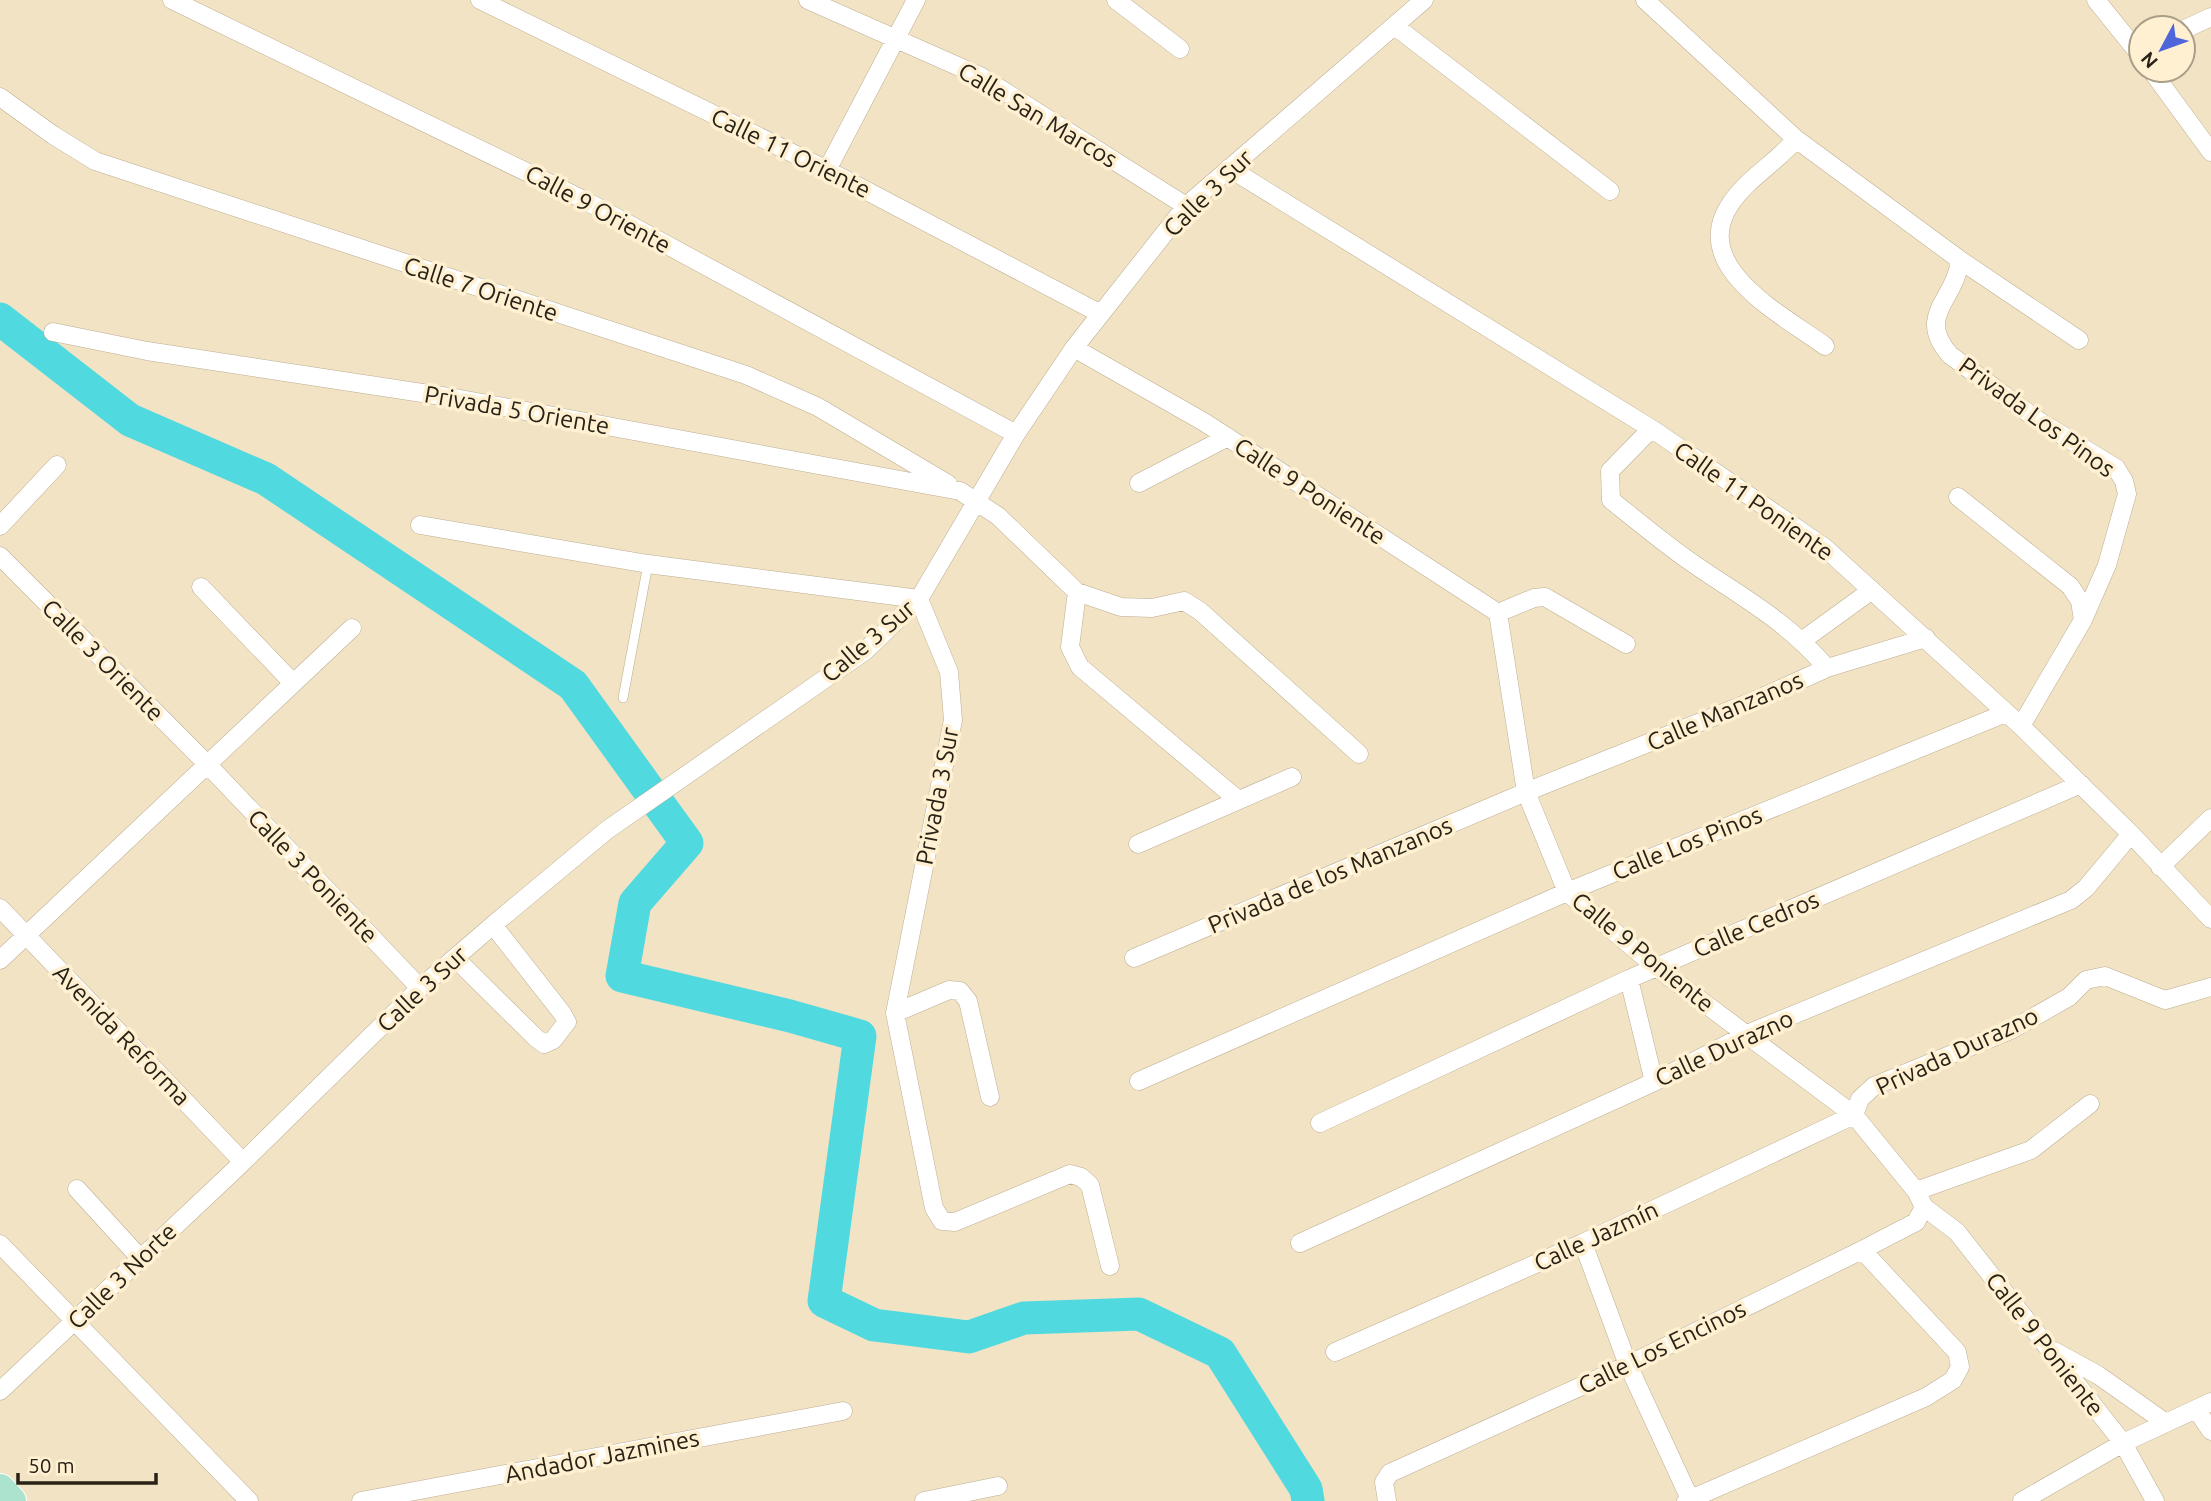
<svg xmlns="http://www.w3.org/2000/svg" width="2211" height="1501" viewBox="0 0 2211 1501" font-family="Ubuntu,sans-serif">
<rect width="100%" height="100%" fill="#f2e3c5"/>
<g fill="none" stroke-linecap="round" stroke-linejoin="round">
<!-- river -->
<path stroke="#50dae0" stroke-width="33" d="M0,319L130,420L266,479L573,685L687,843L635,903L622,976L790,1016L860,1036L824,1301L874,1325L969,1337L1024,1318L1139,1314L1220,1353L1306,1489L1308,1501"/>
<!-- lane casing -->
<g stroke="#bcae91" stroke-width="10">
<path id="lane" d="M623,698L648,564"/>
</g>
<!-- street casing -->
<g stroke="#bcae91" stroke-width="19">
<path id="street" d="M172,0L584,200L1016,434
M480,0L827,170L1099,313
M808,0L980,76L1186,206
M1116,0L1180,49
M1645,0L1796,139L1960,260L2079,340
M2096,0L2141,56
M1396,27L1610,191
M2183,30L2211,17
M2151,70L2211,152
M0,97L53,135L95,161L746,375L818,407L948,484
M1796,139C1777,162 1747,179 1731,203C1687,267 1783,315 1825,346
M1229,168L1655,431L1824,547L2021,726L2131,834L2211,919
M827,170L916,0
M1960,260C1956,300 1915,315 1950,355L2039,421L2116,468L2124,481L2127,494L2107,565L2083,620
M53,332L147,351L455,398L960,491L998,516L1077,592L1121,607L1152,608L1184,601L1200,611L1359,754
M1074,348L1204,422L1498,613L1526,792L1567,892L1656,967L1854,1115L1916,1191L1924,1207L1957,1232L2123,1443L2155,1501
M1651,429L1610,471L1611,500C1636,520 1661,541 1688,560C1739,596 1784,618 1827,668
M1139,483L1228,437
M1958,497L2070,586L2080,601L2083,620L2021,726
M420,525L648,564L919,599L949,672L953,720L895,1013L934,1208L942,1221L955,1222L1070,1174L1081,1177L1090,1185L1110,1266
M0,526L57,465
M0,556L207,764L420,988
M201,587L293,683
M1077,592L1070,647L1080,667L1237,799
M1498,613L1534,598L1545,597L1626,644
M1803,640L1872,590
M1138,844L1292,777
M2160,867L2211,818
M0,908L243,1162
M455,958L536,1038L544,1044L553,1040L567,1022L562,1013L493,925
M1134,958L1526,792L1758,699L1827,668L1926,638
M0,960L352,628
M1629,979L1654,1082
M895,1013L949,990L960,991L968,1001L990,1097
M1139,1081L1567,892L2006,713
M1320,1123L1629,979L2081,784
M77,1189L140,1258
M1916,1191L2031,1150L2090,1104
M1300,1243L1654,1082L1747,1034L2071,900L2086,888L2131,834
M1583,1243L1628,1365L1690,1499
M0,1244L249,1501
M2054,1351L2098,1375L2166,1423
M1335,1352L1583,1243L1854,1115L1860,1099L1874,1086L2011,1030L2069,997L2086,980L2105,976L2165,1000L2211,987
M0,1391L243,1162L420,988L493,925L607,830L865,651L919,599L1016,434L1074,348L1186,206L1424,0
M2196,1409L2211,1431
M361,1501L843,1411
M924,1501L998,1486
M1387,1501L1384,1482L1390,1473L1628,1365L1862,1250L1916,1222L1924,1207
M1686,1501L1926,1397L1953,1380L1960,1367L1957,1352L1862,1250
M2022,1501L2123,1443L2211,1402"/>
</g>
<!-- primary casing -->
<g stroke="#fff" stroke-width="32">
<path id="primary" d="M0,1489L11,1501"/>
</g>
<!-- lane -->
<use href="#lane" stroke="#fff" stroke-width="9"/>
<!-- street -->
<use href="#street" stroke="#fff" stroke-width="18"/>
<!-- primary -->
<use href="#primary" stroke="#ace3cf" stroke-width="30"/>
</g>
<g text-anchor="middle" dominant-baseline="central" stroke-width="7" stroke-linejoin="round" paint-order="stroke">
<!-- street labels -->
<g font-size="24" fill="#282217" stroke="#fff0d2">
<text transform="translate(1038 115) rotate(31)">Calle San Marcos</text>
<text transform="translate(791 153) rotate(26)">Calle 11 Oriente</text>
<text transform="translate(1208 193) rotate(-44)">Calle 3 Sur</text>
<text transform="translate(598 209) rotate(28)">Calle 9 Oriente</text>
<text transform="translate(481 289) rotate(18)">Calle 7 Oriente</text>
<text transform="translate(517 410) rotate(10)">Privada 5 Oriente</text>
<text transform="translate(2037 417) rotate(36)">Privada Los Pinos</text>
<text transform="translate(1310 491) rotate(33)">Calle 9 Poniente</text>
<text transform="translate(1754 501) rotate(35)">Calle 11 Poniente</text>
<text transform="translate(868 641) rotate(-40)">Calle 3 Sur</text>
<text transform="translate(103 660) rotate(45)">Calle 3 Oriente</text>
<text transform="translate(1725 711) rotate(-23)">Calle Manzanos</text>
<text transform="translate(937 796) rotate(-79)">Privada 3 Sur</text>
<text transform="translate(1687 843) rotate(-22)">Calle Los Pinos</text>
<text transform="translate(1330 875) rotate(-23)">Privada de los Manzanos</text>
<text transform="translate(313 876) rotate(46)">Calle 3 Poniente</text>
<text transform="translate(1756 924) rotate(-23)">Calle Cedros</text>
<text transform="translate(1643 952) rotate(39)">Calle 9 Poniente</text>
<text transform="translate(422 989) rotate(-43)">Calle 3 Sur</text>
<text transform="translate(122 1035) rotate(46)">Avenida Reforma</text>
<text transform="translate(1724 1048) rotate(-25)">Calle Durazno</text>
<text transform="translate(1957 1051) rotate(-25)">Privada Durazno</text>
<text transform="translate(1596 1236) rotate(-25)">Calle Jazmín</text>
<text transform="translate(122 1276) rotate(-44)">Calle 3 Norte</text>
<text transform="translate(2045 1344) rotate(52)">Calle 9 Poniente</text>
<text transform="translate(1662 1347) rotate(-26)">Calle Los Encinos</text>
<text transform="translate(602 1456) rotate(-11)">Andador Jazmines</text>
</g>
</g>
<!-- north arrow -->
<g transform="translate(2162 49) rotate(229)"><circle r="33" fill="#fff0d2" stroke="#a99e87" stroke-width="2"/>
<path d="M0-5L12 26L0 18L-12 26Z" fill="#4f66db"/>
<text y="-10" font-size="19" font-weight="bold" text-anchor="middle" fill="#282217">N</text>
</g>
<!-- scale -->
<path d="M18 1473v10h138v-10" fill="none" stroke="#282217" stroke-width="3.5"/>
<text x="28" y="1473" font-size="21" fill="#282217" stroke="#fff0d2" stroke-width="5" paint-order="stroke">50 m</text>
</svg>
